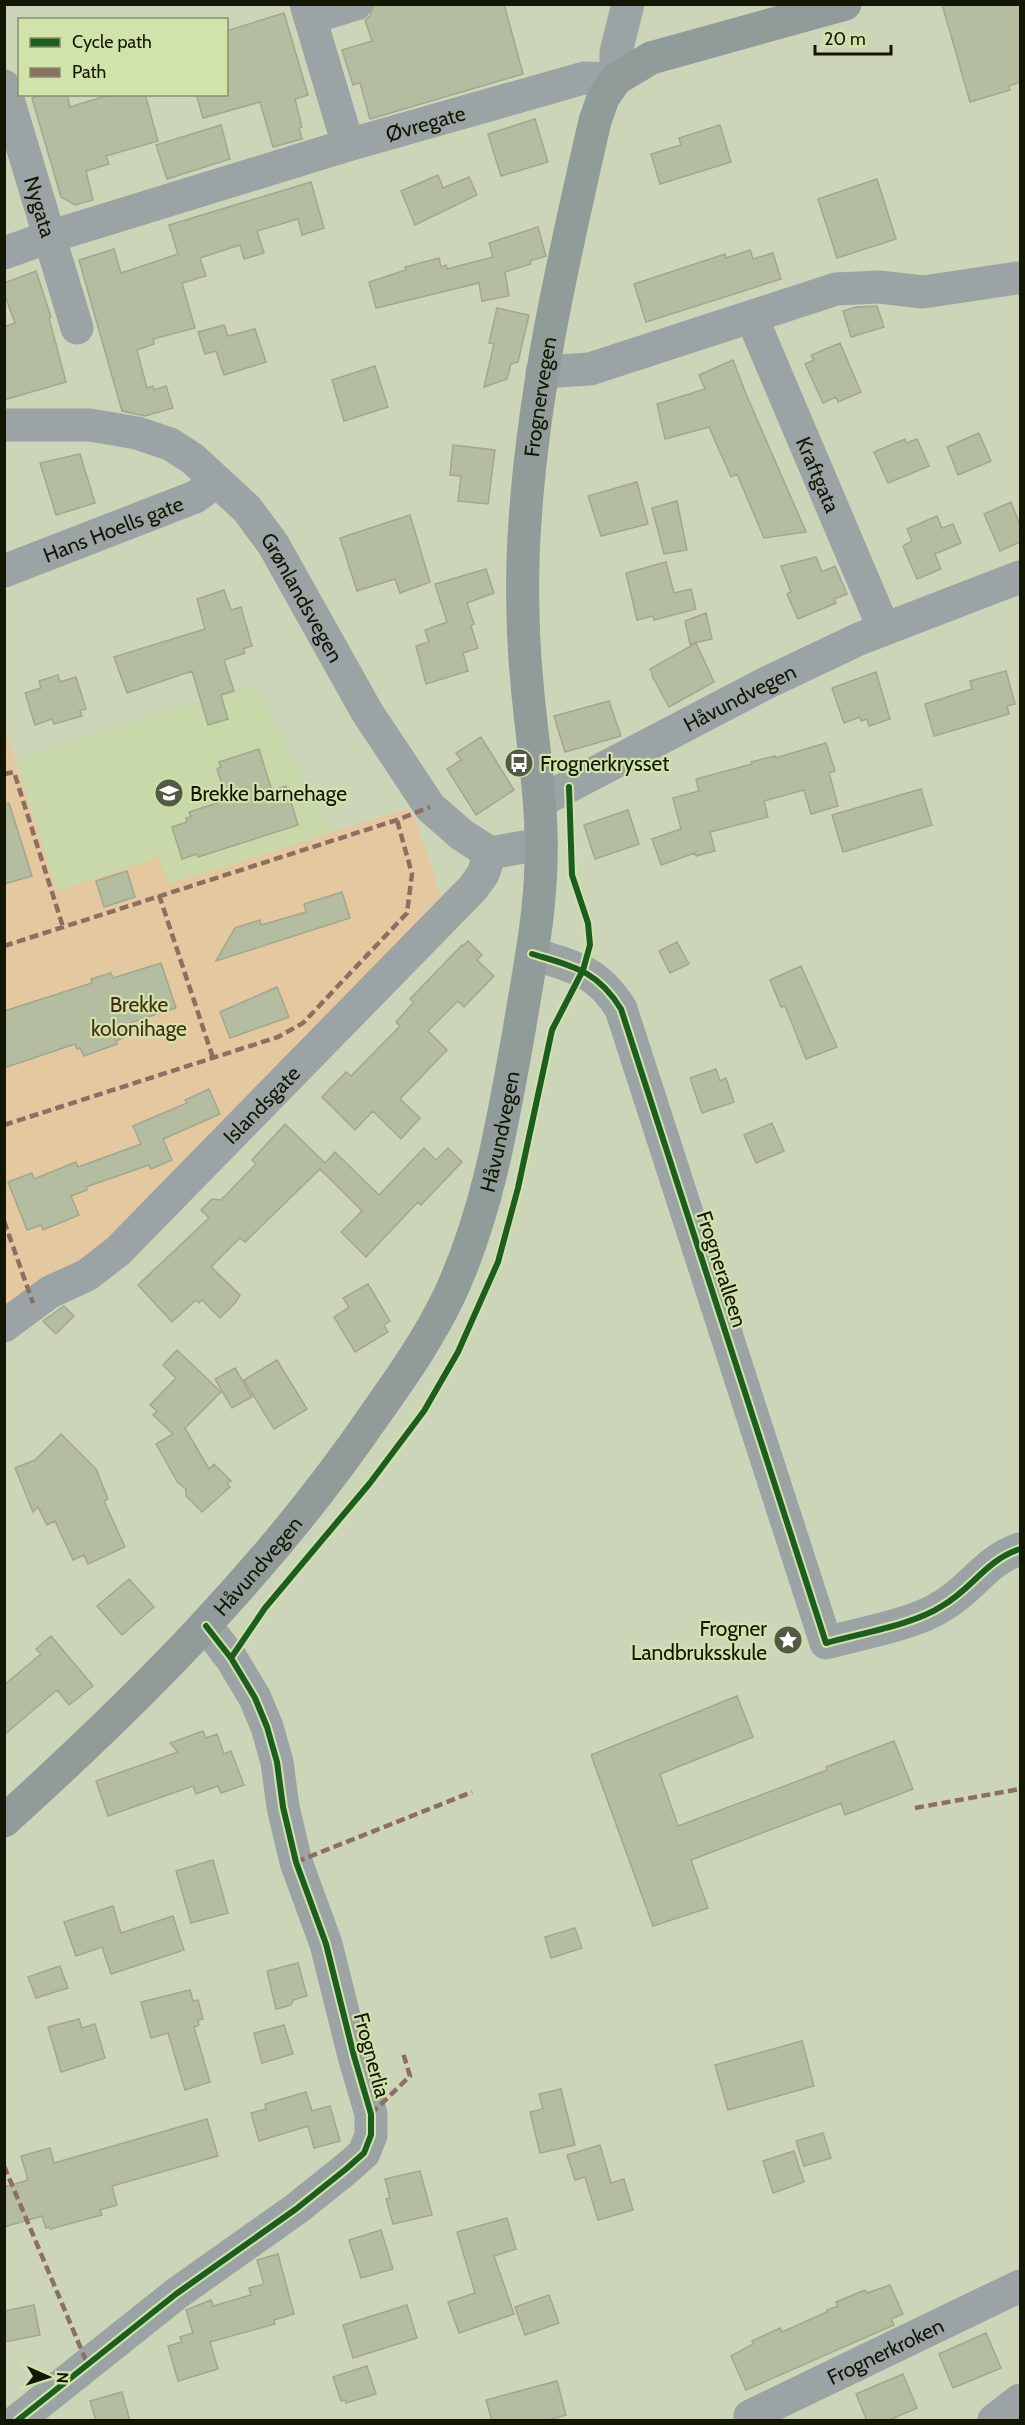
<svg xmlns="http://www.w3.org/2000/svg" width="1025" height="2425" viewBox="0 0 1025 2425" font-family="Cabin,sans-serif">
<rect width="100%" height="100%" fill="#ccd5b8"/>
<!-- built -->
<path fill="#c9d8a8" d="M254,685L331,832L168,884L159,857L57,891L16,759Z"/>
<!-- green -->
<path fill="#e4c89f" d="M4,724L57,891L159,857L168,884L409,808L416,821L442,900L87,1261L4,1311Z"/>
<!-- building -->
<path fill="#b4bd9f" stroke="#a1a790" stroke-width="1.5" d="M374,4H504L523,74L370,119L360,83L353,85L342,50L372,41L365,20L370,16Z
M942,4H1020V82L1009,86L1010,90L970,102Z
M284,13L308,95L295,99L302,127L299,128L302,139L273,147L260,102L203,118L196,94H226V31Z
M44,94H67L70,107L112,94H145L158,141L106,156L109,164L86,171L93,200L75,205L61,197L32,98Z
M535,119L548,162L501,176L488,134Z
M221,125L230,159L167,179L156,145Z
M720,125L731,162L660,184L651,154L681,145L679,138Z
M438,175L443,188L469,177L477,195L415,225L401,191Z
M877,179L896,239L837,258L818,199Z
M311,182L324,228L302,235L298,219L257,231L264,253L244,259L240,245L200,258L206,276L182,283L195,328L153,339L154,344L137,350L147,388L153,386L154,390L166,386L173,408L145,416L122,411L79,260L114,249L121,273L178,254L169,225Z
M538,227L546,256L530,261L531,264L505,272L509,296L482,301L479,283L376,308L369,282L406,270L405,267L439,258L441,267L446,265L447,269L493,257L489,243Z
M750,250L753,259L773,253L781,279L646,322L634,284L725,254L726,258Z
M36,271L51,317L49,318L66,382L4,400V327L15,323L4,293V283Z
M877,306L884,327L851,337L843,311L856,307Z
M497,308L529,315L518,362L511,364L507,379L484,387L494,344L489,343Z
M224,325L228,336L255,329L266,362L224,375L216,351L205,354L198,332Z
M840,343L861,392L838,402L836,397L823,403L805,364L814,360L811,355Z
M733,360L746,394L806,532L764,538L737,474L731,477L709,427L665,439L657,404L705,389L699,375Z
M375,366L388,407L344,421L332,380Z
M979,433L991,461L958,475L947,447Z
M905,439L906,443L917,439L929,466L888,483L874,452Z
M453,445L495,450L488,504L458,501L461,476L450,475Z
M80,454L95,503L56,515L40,463Z
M637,482L648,524L601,536L588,496Z
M677,501L687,550L664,554L652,508Z
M1011,502L1020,525V542L1000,551L984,514Z
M410,515L430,582L400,593L395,579L357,591L340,538Z
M937,516L942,528L953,524L961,543L935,554L941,569L917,579L903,546L912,541L907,529Z
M816,557L822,572L835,566L847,594L834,599L836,603L798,619L787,594L791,592L781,566Z
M666,562L674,593L691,589L696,609L654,620L653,616L637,620L626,573Z
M486,569L494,593L467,603L474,624L471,626L478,648L463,653L468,671L426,684L416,646L429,642L425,630L447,622L435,584Z
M224,590L231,610L241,607L252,646L243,649L245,653L224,660L234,691L221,695L228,719L208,725L192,671L127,693L114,657L205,629L197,599Z
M706,613L712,639L690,644L685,621Z
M696,643L714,682L669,707L652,676L653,675L650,669Z
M1006,671L1015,704L1007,706L1009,714L934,736L925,704L972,689L970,681Z
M876,672L890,719L869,726L867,719L861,721L860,717L844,723L832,688Z
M58,675L60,682L76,677L86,709L80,710L82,716L54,724L52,719L35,725L25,693L41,688L39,681Z
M609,701L621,736L565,752L554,716Z
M481,737L514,790L476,815L447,769L461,760L456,753Z
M826,743L835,771L829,773L838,806L811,814L804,790L764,801L768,817L710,832L715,851L696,856L695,853L661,865L652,839L681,829L673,798L699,791L696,779L752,764L751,762L775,756V758Z
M259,749L272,791L286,786L298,825L198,857L197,854L182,859L172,827L187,822L186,818L191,817L189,812L227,800L217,769L221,767L219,762Z
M921,789L932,825L843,852L832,815Z
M9,803L32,876L4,884V804Z
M628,810L639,844L595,859L584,825Z
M127,871L135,897L104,907L96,881Z
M342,892L350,918L216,961L235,928L260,920L261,925L306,912L304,904Z
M468,941L482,955L477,960L494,976L464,1007L458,1001L428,1031L447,1050L400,1099L420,1118L401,1139L373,1111L355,1130L322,1097L346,1072L351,1076L400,1026L396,1022L414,1002L410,999L462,945L463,946Z
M677,942L689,964L670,973L659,951Z
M161,963L176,1008L129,1023L132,1034L116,1041L117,1044L84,1056L80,1048L77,1049L75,1044L4,1068V1011L92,983L91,979L111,973L113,978Z
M801,966L837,1047L806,1059L785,1006L781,1007L770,980Z
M277,987L289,1017L230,1038L220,1012Z
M716,1069L720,1081L726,1078L734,1102L702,1113L690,1078Z
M209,1089L220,1114L163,1139L172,1160L151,1169L149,1165L86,1187L87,1190L71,1196L79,1215L43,1230L41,1225L27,1230L8,1182L32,1173L34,1179L76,1162L78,1167L141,1144L133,1126L187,1103L185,1100Z
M772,1123L784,1151L756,1163L744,1135Z
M285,1124L325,1163L335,1152L379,1195L424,1148L436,1160L448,1148L462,1162L421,1205L418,1202L366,1257L341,1232L362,1211L320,1169L245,1242L240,1238L211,1267L240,1295L236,1302L220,1318L202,1300L199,1303L196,1300L172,1322L138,1285L209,1218L201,1210L212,1199L221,1200L256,1164L252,1160Z
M368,1284L390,1321L384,1325L388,1332L355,1352L334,1317L349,1307L343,1298Z
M64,1306L74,1316L56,1334L43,1321Z
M177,1350L221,1392L185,1428L209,1469L214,1464L231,1481L227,1484L230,1487L202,1512L186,1496V1489L178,1483L156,1444L173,1434L153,1415L157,1411L150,1405L176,1378L163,1365Z
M277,1360L307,1409L274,1429L244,1380Z
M235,1368L252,1397L232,1408L215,1379Z
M61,1434L96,1469L108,1499L104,1501L125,1547L88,1564L84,1555L73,1560L55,1521L47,1525L38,1507L33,1512L15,1468L35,1460Z
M129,1579L154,1607L122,1635L97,1606Z
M51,1636L93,1686L69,1705L57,1690L4,1735V1685L41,1654L36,1649Z
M737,1696L753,1737L660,1774L678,1826L827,1770L826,1767L894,1741L913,1789L845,1815L841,1803L691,1860L708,1908L653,1926L591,1755Z
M203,1731L206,1738L217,1734L224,1754L231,1751L244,1785L221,1793L218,1786L196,1794L193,1786L108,1816L96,1781L178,1752L170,1743Z
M213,1860L228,1913L191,1923L176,1871Z
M113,1906L121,1933L173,1916L184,1950L111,1974L102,1947L76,1956L64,1922Z
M575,1928L582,1948L551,1958L545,1937Z
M298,1963L307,1996L293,2000L291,2005L276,2009L267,1971Z
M60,1966L68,1988L36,1998L28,1977Z
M190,1990L193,2001L198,2000L203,2019L198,2020L199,2025L194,2027L210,2082L185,2090L168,2033L151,2038L141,2002Z
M79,2019L82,2028L95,2024L105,2058L61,2072L48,2027Z
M284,2025L293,2054L262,2063L254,2033Z
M802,2041L814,2086L728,2110L715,2065Z
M561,2089L575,2145L540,2153L530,2112L543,2109L539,2094Z
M306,2092L312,2111L330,2106L340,2141L314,2148L308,2126L259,2141L251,2113L266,2109L265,2104Z
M207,2119L218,2156L112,2186L117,2205L100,2210L102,2215L50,2229L49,2227L46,2228L42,2216L4,2227V2187L28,2180L21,2156L50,2148L54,2163Z
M823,2133L831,2158L804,2166L796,2141Z
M600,2145L611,2183L624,2179L633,2210L598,2220L585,2177L575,2180L567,2155Z
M794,2151L804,2182L773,2193L763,2161Z
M420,2171L432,2215L393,2224L386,2199L390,2198L385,2179Z
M507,2218L516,2249L494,2256L514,2314L459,2333L448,2302L475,2293L457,2232Z
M381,2230L393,2269L361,2278L349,2240Z
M278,2254L294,2314L274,2320L275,2324L210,2342L218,2369L178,2381L168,2346L182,2342L180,2337L193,2333L186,2310L211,2300L213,2306L251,2295L249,2288L264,2284L257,2260Z
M890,2285L903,2314L891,2319L894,2325L746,2390L731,2356L753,2344L752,2341L780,2328L782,2332L827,2312V2310L838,2306L836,2302L865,2290L867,2293Z
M549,2295L559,2323L525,2335L515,2307Z
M34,2305L40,2335L4,2342V2311Z
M407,2305L417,2338L353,2358L343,2325Z
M986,2333L1001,2368L953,2388L939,2354Z
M367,2366L376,2394L346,2403L345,2400L341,2401L333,2377Z
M903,2374L917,2408L887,2421H867L856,2394Z
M557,2381L566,2415L545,2421H492L486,2400Z
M122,2392L130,2421H96L90,2401Z"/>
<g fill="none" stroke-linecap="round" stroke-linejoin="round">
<!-- minor -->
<g stroke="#9ca3a4" stroke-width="33">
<path d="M306,4L348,145"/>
<path d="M310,18L356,4"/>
<path id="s1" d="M4,86L77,328"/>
<path id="s2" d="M4,253L49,237L348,145L584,78L616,79V52L628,4"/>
<path id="s3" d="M752,318L884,629"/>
<path d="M542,372L590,369L836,289L879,287L923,292L1017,278"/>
<path id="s4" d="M4,425H90L137,433L170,444L193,459L247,509L273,544L367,712L430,807L462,835L490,853L541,844"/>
<path id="s5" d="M4,571L195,497L217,481"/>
<path id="s6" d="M541,801L766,683L859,639L1020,577"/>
<path d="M532,954C572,966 597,970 621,1009L826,1643C861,1633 913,1625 942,1606C972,1589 986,1560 1020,1549"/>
<path id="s7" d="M4,1326L50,1292L87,1275L118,1251L473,888L483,874L490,853"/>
<path id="s8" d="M750,2416L1020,2286"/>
<path d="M18,2420L176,2294L296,2209L346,2169L364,2153L371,2135V2114L354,2056L326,1944L296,1862L283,1807L277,1762L267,1727L255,1698L231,1658L206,1626"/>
<path d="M994,2420L1020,2400"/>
</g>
<!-- major -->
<path stroke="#919b99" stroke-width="33" id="s9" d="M4,1821C140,1698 270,1568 374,1416C401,1378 429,1338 449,1296C488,1213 503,1120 519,1031C528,975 540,919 541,862C543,802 532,743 527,683C523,642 522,601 523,560C528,411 562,265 595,121L603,98L616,79L651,58L845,4"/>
<!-- quiet -->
<path stroke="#8d6e63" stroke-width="4.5" stroke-dasharray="9 4.5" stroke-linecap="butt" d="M4,774L14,772L63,927
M159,895L213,1058
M4,946L397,820L430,807
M4,1125L278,1037L303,1023L407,913L412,874L397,820
M4,1221L33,1303
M915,1808L1020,1789
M296,1862L472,1792
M371,2114L410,2076L403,2053
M4,2166L87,2363"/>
<!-- cycleway casing -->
<g stroke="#d1e2ab" stroke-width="10">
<path id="cycleway" d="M532,954C572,966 597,970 621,1009L826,1643C861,1633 913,1625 942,1606C972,1589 986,1560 1020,1549
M231,1658L265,1608L370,1483L424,1411L458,1352L498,1262L518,1188L552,1030L583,970L590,945L588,923L572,875L569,787
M18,2420L176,2294L296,2209L346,2169L364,2153L371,2135V2114L354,2056L326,1944L296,1862L283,1807L277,1762L267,1727L255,1698L231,1658L206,1626"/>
</g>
<!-- cycleway -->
<use href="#cycleway" stroke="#1b5e20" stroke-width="6"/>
</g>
<!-- icons -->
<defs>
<g id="bus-disc" transform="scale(1.5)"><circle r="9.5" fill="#535a43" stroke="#d1e2ab"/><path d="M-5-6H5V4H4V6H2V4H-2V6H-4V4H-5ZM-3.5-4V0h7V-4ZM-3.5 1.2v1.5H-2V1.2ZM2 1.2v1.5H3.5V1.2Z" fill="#fff"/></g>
<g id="school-disc" transform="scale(1.5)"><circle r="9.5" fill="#535a43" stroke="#d1e2ab"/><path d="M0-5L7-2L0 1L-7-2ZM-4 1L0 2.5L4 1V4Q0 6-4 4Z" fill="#fff"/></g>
<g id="sight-disc" transform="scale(1.5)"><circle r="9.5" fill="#535a43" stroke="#d1e2ab"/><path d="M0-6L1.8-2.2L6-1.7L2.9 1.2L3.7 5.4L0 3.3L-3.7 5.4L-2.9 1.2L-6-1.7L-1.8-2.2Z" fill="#fff"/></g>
</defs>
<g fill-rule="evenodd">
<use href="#bus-disc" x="519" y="763"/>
<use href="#school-disc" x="169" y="793"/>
<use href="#sight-disc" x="788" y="1640"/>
</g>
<g text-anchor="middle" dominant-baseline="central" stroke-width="4.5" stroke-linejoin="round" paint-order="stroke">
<!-- street labels -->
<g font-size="21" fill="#121704" stroke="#d1e2ab">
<text stroke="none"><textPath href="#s2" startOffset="441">Øvregate</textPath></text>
<text stroke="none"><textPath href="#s1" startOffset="126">Nygata</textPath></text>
<text stroke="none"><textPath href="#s9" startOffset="1604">Frognervegen</textPath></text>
<text stroke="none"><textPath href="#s3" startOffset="170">Kraftgata</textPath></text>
<text stroke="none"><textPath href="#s5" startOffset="117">Hans Hoells gate</textPath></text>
<text stroke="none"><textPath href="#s4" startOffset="374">Grønlandsvegen</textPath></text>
<text stroke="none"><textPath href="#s6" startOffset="224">Håvundvegen</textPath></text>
<text stroke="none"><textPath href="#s7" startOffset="342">Islandsgate</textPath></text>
<text stroke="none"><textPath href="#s9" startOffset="864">Håvundvegen</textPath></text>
<text transform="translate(722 1269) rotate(72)">Frogneralleen</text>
<text stroke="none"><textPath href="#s9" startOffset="360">Håvundvegen</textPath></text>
<text transform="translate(372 2055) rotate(75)">Frognerlia</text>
<text stroke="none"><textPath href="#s8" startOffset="150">Frognerkroken</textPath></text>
</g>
<!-- poi labels -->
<g font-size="21" fill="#121704" stroke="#d1e2ab" text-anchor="start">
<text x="540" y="763">Frognerkrysset</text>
<text x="190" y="793">Brekke barnehage</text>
<text x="767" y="1628" text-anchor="end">Frogner<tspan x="767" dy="24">Landbruksskule</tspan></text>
</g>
<!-- park labels -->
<g font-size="21" fill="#472b11" stroke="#d1e2ab">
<text x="139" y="1004">Brekke<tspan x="139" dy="24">kolonihage</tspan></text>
</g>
</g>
<!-- border -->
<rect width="1025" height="2425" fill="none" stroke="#121704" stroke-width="12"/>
<!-- legend -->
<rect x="18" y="18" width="210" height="78" fill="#d1e2ab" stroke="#859168" stroke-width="1.5"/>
<rect x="30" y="38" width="30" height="9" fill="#1b5e20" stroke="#859168" stroke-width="1.5"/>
<text x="72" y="48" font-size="18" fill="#121704">Cycle path</text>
<rect x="30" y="68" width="30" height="9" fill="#8d6e63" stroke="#859168" stroke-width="1.5"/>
<text x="72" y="78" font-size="18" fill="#121704">Path</text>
<!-- north arrow -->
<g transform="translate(48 2377) rotate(93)" stroke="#d1e2ab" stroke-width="4.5" paint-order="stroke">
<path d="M0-4.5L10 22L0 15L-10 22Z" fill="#121704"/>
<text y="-9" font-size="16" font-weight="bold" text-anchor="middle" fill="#121704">N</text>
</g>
<!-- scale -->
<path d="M815 45v9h76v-9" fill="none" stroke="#121704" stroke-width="3"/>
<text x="824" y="45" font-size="18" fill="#121704" stroke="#d1e2ab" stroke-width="4.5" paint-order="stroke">20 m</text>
</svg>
